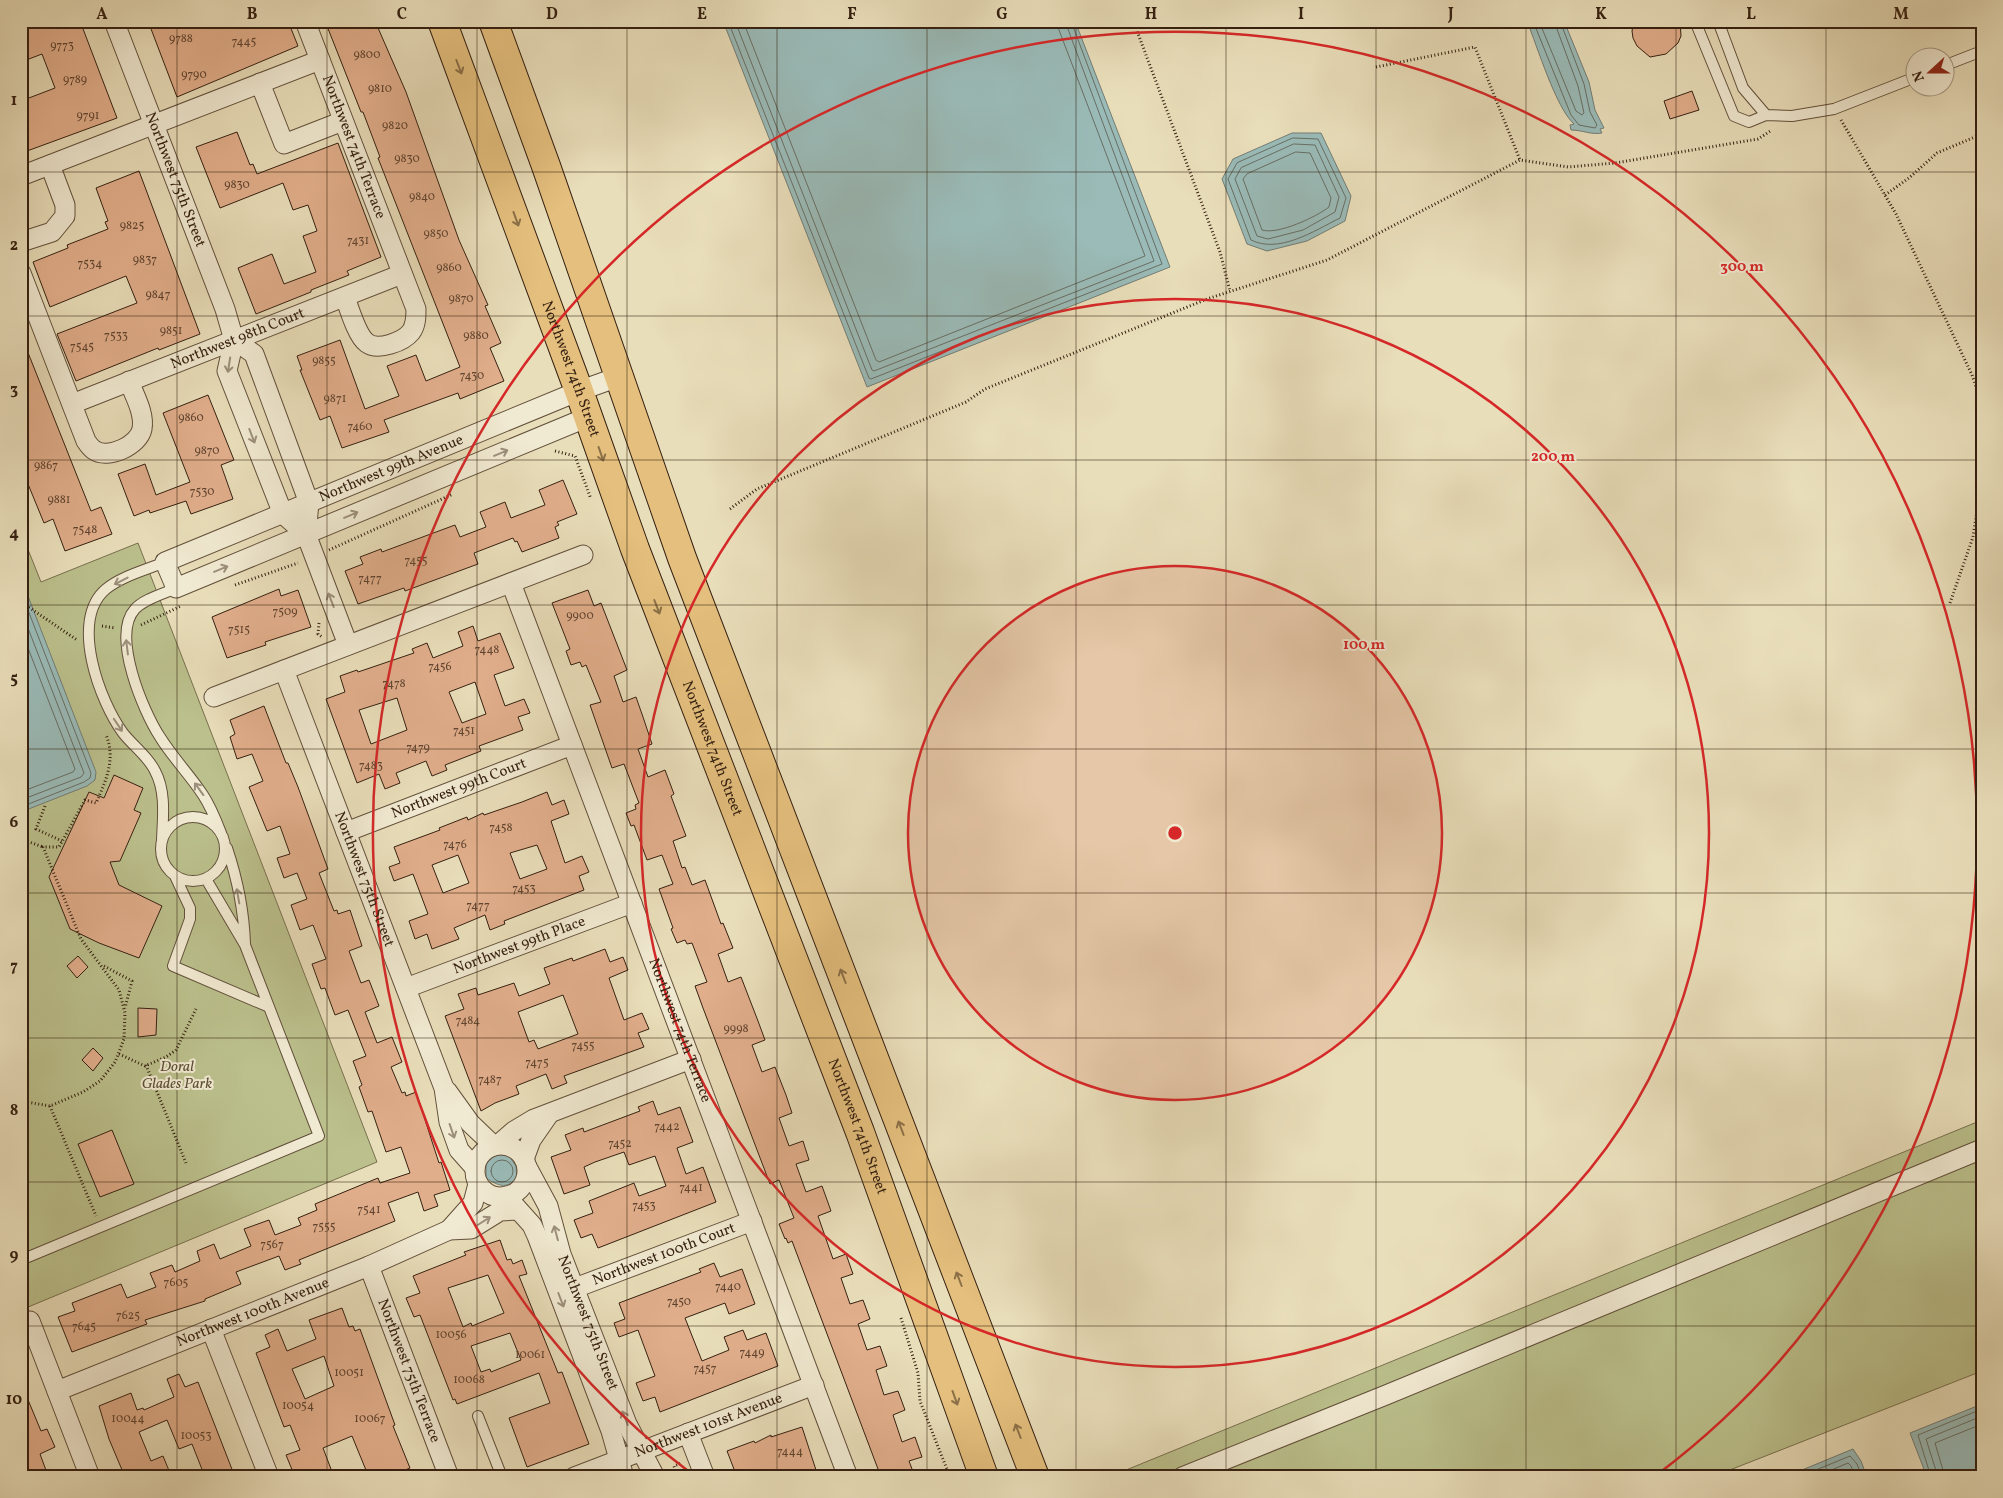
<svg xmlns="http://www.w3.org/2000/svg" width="2003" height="1498" viewBox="0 0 2003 1498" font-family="Vollkorn,serif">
<rect width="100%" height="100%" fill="#e9deba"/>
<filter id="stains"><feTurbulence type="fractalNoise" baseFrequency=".004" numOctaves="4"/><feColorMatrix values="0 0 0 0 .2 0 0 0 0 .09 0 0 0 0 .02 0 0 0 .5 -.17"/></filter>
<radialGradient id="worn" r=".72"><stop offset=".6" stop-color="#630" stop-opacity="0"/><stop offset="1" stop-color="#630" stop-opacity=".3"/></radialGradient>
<!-- green -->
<path fill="#bbc08c" stroke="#78704e" d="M21,532L41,582L138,543L377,1162L21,1310Z
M1982,1120V1371L1712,1477H1109Z"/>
<!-- water -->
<path fill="#9abbb8" stroke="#727d75" d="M723,21H1075L1170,267L867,387Z
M1527,21H1564L1589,82L1595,110L1604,128L1600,129L1602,133C1591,135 1582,130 1571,130L1570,125L1574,124C1556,108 1537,46 1527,21Z
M1292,133H1321L1351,196L1345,221L1307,241L1267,251L1247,244L1222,179L1233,159Z
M21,578L96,772L95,780L87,786L21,812Z
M497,1154L509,1156L516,1166L517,1179C505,1189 499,1186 486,1178V1163Z
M1982,1404V1477H1927L1910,1433Z
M1853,1449L1861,1461L1867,1477H1785Z"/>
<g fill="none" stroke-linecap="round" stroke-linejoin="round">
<!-- shore -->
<path stroke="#686e64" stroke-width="1" d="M728,21L869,378L871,379L1162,264L1071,21
M735,21L872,370L874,371L1154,261L1065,21
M743,21L876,360L879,362L1145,256L1059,30L1057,21
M1533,21L1571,115L1579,125L1595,128L1597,125L1590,112L1584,84L1560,21
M1539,21L1576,111L1582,115L1584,113L1578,86L1554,21
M1293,138L1318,139L1346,198L1340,218C1314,231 1279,254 1251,240L1228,179L1237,163Z
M1294,144L1315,145L1339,197L1335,212L1303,230L1268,239L1257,236L1235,179L1241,168Z
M1296,152L1310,153L1331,198L1329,207C1316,217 1278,235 1262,230L1243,179L1247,174Z
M21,592L91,773L90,778L84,782L21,807
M21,610L84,773L81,777L21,800
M21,630L75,769L73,772L21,792
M491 1171a11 11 0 1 1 22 0a11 11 0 1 1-22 0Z
M1799,1477L1850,1456L1857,1464L1862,1477
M1815,1477L1848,1463L1851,1466L1855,1477
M1931,1477L1918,1435L1982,1409
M1938,1477L1926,1439L1982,1416
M1945,1477L1935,1443L1982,1424"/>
</g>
<!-- building -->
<path fill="#e1ae8b" stroke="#352011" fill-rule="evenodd" d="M21,21H80L117,118L27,151L21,136V101L55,88L42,54L21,62Z
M148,21H288L298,46L177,97Z
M325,21H375L406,92L459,240L488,305L485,306L501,343L490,348L504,381L460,399L458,393L384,420L389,432L342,448L330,416L320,420L300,370H302L297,356L340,340L365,409L399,396L387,366L416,355L426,381L460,367L378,158L380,157L363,112H361Z
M1634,21H1680L1681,36L1678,43L1666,54L1650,57L1637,46L1633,38L1632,31Z
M1692,91L1699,110L1670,119L1664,101Z
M237,132L250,165L253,164L257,174L338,143L381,257L347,271L349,275L311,290V292L256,314L238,268L272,254L284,284L316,272L303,236L317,231L308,205L293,210L283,183L220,208L196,147Z
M139,171L200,334L159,350L158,348L76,381L57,334L137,303L126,276L50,307L33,262L68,248L67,245L108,229L105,222L108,221L96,188Z
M21,335L91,511L101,507L112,534L65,551L53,519L44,523L21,467Z
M208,395L234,460L221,465L233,499L191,514L186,501L150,513L149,510L134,516L118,474L145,464L156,495L190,482L163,413Z
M563,480L577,514L557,522L559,525L555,527L559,538L522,552L517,541L515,542L513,538L474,553L478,564L405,591L404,588L358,604L345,571L363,564L360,557L381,549L382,552L455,525L460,537L486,527L480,512L505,502L511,518L545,505L539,490Z
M279,589L281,596L298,590L311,627L265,642L266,645L227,658L212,617Z
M588,590L594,606L601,603L627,670L614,676L623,702L636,697L643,717L652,744L638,749L648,777L665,770L674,794L671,796L686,836L673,841L682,868L685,867L692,885L705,880L721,924L723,923L733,948L718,954L728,982L741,977L758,1021L765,1040L752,1045L762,1072L775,1067L786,1095L792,1113L779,1118L789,1146L803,1141L809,1160L796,1164L806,1192L822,1186L831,1211L818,1216L833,1259L846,1254L853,1274L841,1278L850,1304L863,1300L870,1319L858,1324L867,1350L880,1346L887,1366L876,1370L884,1395L898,1391L905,1410L893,1415L902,1442L915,1437L922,1457L909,1461L915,1477H881L792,1241L788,1243L786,1238L785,1239L779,1224L794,1218L779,1180L770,1184L703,1008L695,986L707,982L692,943L687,944L685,940L677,943L671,929L673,928L659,889L673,884L662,855L647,860L634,825L631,826L626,813L636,809L635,805L639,803L624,764L612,768L590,705L601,702L586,665L582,667L580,662L571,665L566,651L570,649L552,603Z
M473,626L478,641L500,633L514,668L494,675L505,706L524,699L530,713L518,717L523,730L479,746L481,751L445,765L447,770L432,776L426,761L396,773L400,783L385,789L379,774L357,783L326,699L345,692L340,676L357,670L358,672L414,653L412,649L427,643L433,658L463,646L458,632ZM475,682L486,714L462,723L449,692ZM397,698L407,730L371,744L359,710Z
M264,706L286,763H288L298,787L328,869L319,873L334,911L337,910L338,914L350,910L362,946L349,951L361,983L369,980L379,1006L365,1012L377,1043L392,1037L402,1062L391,1067L402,1093L405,1092L406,1096L416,1092L439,1163L441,1162L450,1190L434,1195L438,1206L424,1211L418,1192L388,1203L395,1221L299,1260L301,1264L285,1270L279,1256L236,1272L241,1284L205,1299V1301L145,1320L147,1324L72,1352L58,1317L75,1311L72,1303L121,1284L127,1298L156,1287L150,1273L172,1265L175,1272L200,1261L197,1251L214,1244L220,1259L251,1246L244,1229L269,1220L275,1235L301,1225L298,1218L317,1210L315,1204L378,1178L380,1183L410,1173L401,1147L386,1152L372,1111L368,1112L359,1087L362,1085L353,1061L366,1056L348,1010L335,1015L325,988L321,989L312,964L326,959L313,925L300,930L291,905L307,899L297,873L284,878L277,858L290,854L280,826L267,831L249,787L263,781L252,754L237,759L230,737L235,734L230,720Z
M114,775L143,788L134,810L141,813L120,861L110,862L119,885L162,906L139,958L99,943L70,929L49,877L89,792L104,798Z
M547,792L552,805L564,800L569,814L551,821L565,863L582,856L589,872L579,876L584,890L504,921L505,924L490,930L485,915L454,928L459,939L432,949L427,934L415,939L409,921L428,914L413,874L394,881L389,867L400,863L394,847L440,830L439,828L467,817L468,820L483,813L484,815L522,802ZM537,845L547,869L520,879L510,853ZM458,855L469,883L443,893L432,865Z
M605,949L610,962L623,957L628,970L609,978L624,1020L642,1013L649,1029L638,1033L644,1047L564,1076L567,1083L552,1089L546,1074L516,1086L519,1094L495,1103L481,1111L445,1016L464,1009L458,994L476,988L478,995L514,983L519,996L550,984L544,968L572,958L573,961ZM563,995L578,1034L538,1049L534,1040L529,1042L518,1012Z
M78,956L88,967L77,978L67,966Z
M138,1008L157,1009L156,1035L138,1037Z
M93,1048L103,1058L93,1071L82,1060Z
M653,1101L658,1115L680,1107L693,1142L677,1148L686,1174L703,1167L716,1202L598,1248L592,1234L581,1238L574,1220L593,1213L589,1201L634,1183L639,1196L666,1186L655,1156L629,1165L624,1152L595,1162L584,1167L590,1185L564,1194L551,1157L571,1150L565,1135L583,1128L584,1132L640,1111L638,1107Z
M112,1130L134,1184L100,1197L78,1144Z
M500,1240L507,1260L511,1259L513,1264L522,1260L527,1274L519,1276L558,1373L562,1372L589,1444L527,1467L509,1418L550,1403L539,1373L457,1404L455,1399L453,1400L420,1315L414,1317L406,1298L420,1293L413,1276L466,1255L464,1252ZM488,1275L504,1313L472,1326L471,1323L463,1327L448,1288ZM510,1333L521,1360L491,1372L490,1369L481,1372L471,1346Z
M714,1263L720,1277L742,1269L755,1304L729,1314L725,1303L685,1318L702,1361L729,1350L724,1337L743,1330L747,1340L766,1333L778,1366L660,1412L655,1397L643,1401L636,1383L655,1376L638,1330L619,1337L614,1323L625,1319L619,1303L701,1272L699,1269Z
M342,1308L349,1327L353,1326L355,1331L360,1329L395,1425L393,1426L410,1468L398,1473L399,1477H383L381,1470L368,1475L352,1436L323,1448L334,1477H295L286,1455L300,1450L290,1425L284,1427L256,1353L270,1347L265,1335L278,1329L287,1351L316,1339L309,1320ZM324,1356L334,1386L305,1399L292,1369Z
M179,1374L185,1387L198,1382L235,1477H205L192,1444L179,1449L167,1420L139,1432L151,1461L163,1456L170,1473L161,1477H125L109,1439L99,1406L131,1393L137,1410L143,1408L144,1410L174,1397L167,1379Z
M21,1383L41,1431L47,1429L55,1447L40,1454L47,1473L37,1477H21Z
M802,1427L816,1470L795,1477H737L727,1451L754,1441L755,1443L771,1435V1437Z"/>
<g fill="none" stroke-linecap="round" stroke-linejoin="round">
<!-- lane casing -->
<g stroke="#62503b" stroke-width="12">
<path id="lane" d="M1695,21L1734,116L1749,122L1766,115
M1718,21L1743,88L1766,115L1792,116L1834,109L1916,77
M1946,65L1982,51
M176,588C163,594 144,599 135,609C111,635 143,711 160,737C173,758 190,775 203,795C211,807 216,820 221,833
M161 849a32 32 0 1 1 64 0a32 32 0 1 1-64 0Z
M162,839C163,817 166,791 155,771C148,756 133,746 123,733C100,702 69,620 106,589C122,576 146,570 165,562
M227,848C237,878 244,912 245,944
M175,876L190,908V919L173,966L269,1007
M21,1260L319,1136L245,945L206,879
M478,1416L502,1477"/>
</g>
<!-- street casing -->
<g stroke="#62503b" stroke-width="21">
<g id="street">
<path id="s1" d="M114,21L225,309L234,340L227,371L283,514L306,534"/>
<path id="s2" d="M305,21L416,309C416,317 416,325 411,332C403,342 378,351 367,343C357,336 349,308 345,297"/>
<path d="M260,83L284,144L343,121"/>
<path d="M21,176L320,60"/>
<path d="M21,242L52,232L65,216V205L50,165"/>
<path d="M21,273L86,441C88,444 91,448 94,450C108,460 139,445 142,429C145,413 134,395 129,381"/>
<path d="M234,340L254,354L309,503L306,534L348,645"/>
<path id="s3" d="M72,404L402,274"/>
<path id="s4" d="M588,417L176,588L165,562L579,391L618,377"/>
<path id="s5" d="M511,583L848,1477"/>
<path id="s6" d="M284,670L444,1088L449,1122L459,1150L475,1168"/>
<path d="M214,697L583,555"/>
<path id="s7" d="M346,832L572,745"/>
<path id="s8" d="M406,988L632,903"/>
<path d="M447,1091L470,1123L494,1146"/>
<path d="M498,1145L514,1131L534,1119L691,1059"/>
<circle cx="501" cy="1171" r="26"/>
<path d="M524,1159L531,1140L549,1114"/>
<path id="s9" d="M527,1167L548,1206L561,1254L627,1424L655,1477"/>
<path d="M506,1196L532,1225L537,1236L611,1431L624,1477"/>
<path d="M449,1230L473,1203L478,1184"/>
<path id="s10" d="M369,1266L449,1477"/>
<path id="s11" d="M575,1288L752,1221"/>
<path d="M30,1321L90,1477"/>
<path d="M211,1329L269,1477"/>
<path id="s12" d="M57,1391L369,1266L449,1230L471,1229L500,1211L518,1210"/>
<path d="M688,1433L705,1477"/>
<path id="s13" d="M574,1477L814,1385"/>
<path d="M1182,1477L1386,1395L1982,1149"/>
</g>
</g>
<!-- primary casing -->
<g stroke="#352011" stroke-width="30">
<g id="primary">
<path id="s14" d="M442,21L579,391L635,549L860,1132L984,1477"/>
<path d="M493,21L546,166L682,558L1035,1477"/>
</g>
</g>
<!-- path -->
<path stroke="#352011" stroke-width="3" stroke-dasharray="1 2.5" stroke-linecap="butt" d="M1137,21V31L1220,252L1230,291
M1376,67L1475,47L1520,160
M1841,120L1896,214L1972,375L1982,404
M1885,195L1909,178L1937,153L1982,134
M555,451L575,456L591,499
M730,509L757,489L966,402L985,389L1207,299L1327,260L1520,160L1568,167L1615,163L1758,139L1772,130
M329,550L453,494
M235,585L298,563
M21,592L27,606L77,640
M1950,603L1973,537L1982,478
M319,623L318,634L322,637
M141,625L181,606
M102,626L115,628
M45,806L36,829L62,841
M21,839L43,847
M104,966L132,981L125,1008
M119,1054L145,1066L166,1057L176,1050L196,1009
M146,1065L186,1163
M21,1101L50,1106L83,1092L100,1081L115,1062L124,1039L125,1013L119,990L81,939L43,847H59L85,800L96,803C106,781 116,759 106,735
M50,1106L96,1216
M901,1318L918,1373L920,1401L950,1477
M678,1477L674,1466L682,1463"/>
<!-- lane -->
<use href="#lane" stroke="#f1ead2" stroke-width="10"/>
<!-- street -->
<use href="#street" stroke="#f1ead2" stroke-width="19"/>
<!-- primary -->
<use href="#primary" stroke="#e4bf7d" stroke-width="28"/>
</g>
<!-- one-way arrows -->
<defs><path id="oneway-shaft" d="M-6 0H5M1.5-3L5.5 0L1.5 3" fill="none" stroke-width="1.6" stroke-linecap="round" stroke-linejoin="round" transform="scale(1.25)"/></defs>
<g stroke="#8c7047">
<use href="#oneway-shaft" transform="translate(459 67) rotate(69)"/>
<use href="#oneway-shaft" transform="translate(516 219) rotate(70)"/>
<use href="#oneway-shaft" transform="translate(601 454) rotate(71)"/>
<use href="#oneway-shaft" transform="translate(657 607) rotate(69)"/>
<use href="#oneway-shaft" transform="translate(843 976) rotate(-111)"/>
<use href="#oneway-shaft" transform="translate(901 1128) rotate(-111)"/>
<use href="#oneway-shaft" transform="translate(959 1279) rotate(-111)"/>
<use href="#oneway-shaft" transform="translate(955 1398) rotate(70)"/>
<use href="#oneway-shaft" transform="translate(1018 1431) rotate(-111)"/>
</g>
<g stroke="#9c8f7b">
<use href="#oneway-shaft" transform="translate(229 365) rotate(99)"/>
<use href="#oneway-shaft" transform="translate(252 436) rotate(69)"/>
<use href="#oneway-shaft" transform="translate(501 453) rotate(-23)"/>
<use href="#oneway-shaft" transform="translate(351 515) rotate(-23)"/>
<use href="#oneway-shaft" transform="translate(221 569) rotate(-22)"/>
<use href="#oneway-shaft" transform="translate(121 581) rotate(153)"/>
<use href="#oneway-shaft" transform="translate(331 600) rotate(-111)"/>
<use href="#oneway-shaft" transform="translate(127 647) rotate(-97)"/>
<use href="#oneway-shaft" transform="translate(118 725) rotate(56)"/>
<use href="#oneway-shaft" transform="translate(199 789) rotate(-126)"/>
<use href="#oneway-shaft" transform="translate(238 896) rotate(-100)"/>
<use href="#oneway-shaft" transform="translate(452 1131) rotate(71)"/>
<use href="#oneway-shaft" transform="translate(484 1221) rotate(-32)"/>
<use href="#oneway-shaft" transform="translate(556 1233) rotate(-105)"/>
<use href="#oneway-shaft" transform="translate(561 1300) rotate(69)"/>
<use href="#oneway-shaft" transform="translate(625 1418) rotate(-112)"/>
</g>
<!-- grid -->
<path fill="none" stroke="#352011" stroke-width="1" stroke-opacity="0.55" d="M177,21V1477M327,21V1477M477,21V1477M627,21V1477M777,21V1477M927,21V1477M1076,21V1477M1226,21V1477M1376,21V1477M1526,21V1477M1676,21V1477M1826,21V1477M21,172H1982M21,316H1982M21,460H1982M21,605H1982M21,749H1982M21,893H1982M21,1038H1982M21,1182H1982M21,1326H1982"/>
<!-- distance rings -->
<circle cx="1175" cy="833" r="267" fill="#d62828" fill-opacity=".12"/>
<g fill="none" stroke="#d62828" stroke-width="2.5">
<circle cx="1175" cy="833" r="267"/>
<circle cx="1175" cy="833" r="534"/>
<path d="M692 1474A802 802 0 1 1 1658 1474"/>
</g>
<g text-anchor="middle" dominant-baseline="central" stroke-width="4" stroke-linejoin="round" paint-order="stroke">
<!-- number labels -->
<g font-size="12" fill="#604430">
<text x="181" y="39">9788</text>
<text x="244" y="42">7445</text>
<text x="62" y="46">9773</text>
<text x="367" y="55">9800</text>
<text x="194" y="75">9790</text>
<text x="75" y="80">9789</text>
<text x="380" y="89">9810</text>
<text x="88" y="116">9791</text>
<text x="395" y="126">9820</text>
<text x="407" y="159">9830</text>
<text x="237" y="185">9830</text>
<text x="422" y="197">9840</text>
<text x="132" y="226">9825</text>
<text x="436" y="234">9850</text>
<text x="358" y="241">7431</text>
<text x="145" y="260">9837</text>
<text x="90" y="264">7534</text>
<text x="449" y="268">9860</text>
<text x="158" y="295">9847</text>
<text x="461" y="299">9870</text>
<text x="171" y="331">9851</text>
<text x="116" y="336">7533</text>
<text x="476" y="336">9880</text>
<text x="82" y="347">7545</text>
<text x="324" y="361">9855</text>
<text x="472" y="376">7430</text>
<text x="335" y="399">9871</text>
<text x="191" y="418">9860</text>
<text x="360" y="427">7460</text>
<text x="207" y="451">9870</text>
<text x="46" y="466">9867</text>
<text x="202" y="492">7530</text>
<text x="59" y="500">9881</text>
<text x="85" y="530">7548</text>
<text x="416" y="561">7455</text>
<text x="370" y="579">7477</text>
<text x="285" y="612">7509</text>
<text x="580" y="616">9900</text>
<text x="239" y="630">7515</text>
<text x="487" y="650">7448</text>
<text x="440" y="667">7456</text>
<text x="394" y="684">7478</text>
<text x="464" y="731">7451</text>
<text x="418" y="748">7479</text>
<text x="371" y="766">7483</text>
<text x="501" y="828">7458</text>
<text x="455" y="845">7476</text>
<text x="524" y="889">7453</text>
<text x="478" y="906">7477</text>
<text x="468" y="1021">7484</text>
<text x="736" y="1029">9998</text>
<text x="583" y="1046">7455</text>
<text x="537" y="1063">7475</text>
<text x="490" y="1080">7487</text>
<text x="667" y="1127">7442</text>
<text x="620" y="1144">7452</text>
<text x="691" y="1188">7441</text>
<text x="644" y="1206">7453</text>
<text x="369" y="1210">7541</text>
<text x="324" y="1227">7555</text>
<text x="272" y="1245">7567</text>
<text x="176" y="1283">7605</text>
<text x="728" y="1287">7440</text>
<text x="679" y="1302">7450</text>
<text x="128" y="1316">7625</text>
<text x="84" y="1327">7645</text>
<text x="451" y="1335">10056</text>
<text x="752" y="1353">7449</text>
<text x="530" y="1355">10061</text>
<text x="705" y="1369">7457</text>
<text x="349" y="1373">10051</text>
<text x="469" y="1380">10068</text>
<text x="298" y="1406">10054</text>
<text x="128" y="1419">10044</text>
<text x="370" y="1419">10067</text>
<text x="196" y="1436">10053</text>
<text x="790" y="1452">7444</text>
</g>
<!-- street labels -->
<g font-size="15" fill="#352011" stroke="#f1ead2">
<text stroke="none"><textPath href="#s2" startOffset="135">Northwest 74th Terrace</textPath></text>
<text stroke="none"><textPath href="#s1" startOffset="170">Northwest 75th Street</textPath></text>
<text stroke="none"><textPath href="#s3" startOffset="178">Northwest 98th Court</textPath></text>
<text stroke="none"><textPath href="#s14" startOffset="371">Northwest 74th Street</textPath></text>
<text stroke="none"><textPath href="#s4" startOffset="719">Northwest 99th Avenue</textPath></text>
<text stroke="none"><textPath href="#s14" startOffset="776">Northwest 74th Street</textPath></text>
<text stroke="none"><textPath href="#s7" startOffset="121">Northwest 99th Court</textPath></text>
<text stroke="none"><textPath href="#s6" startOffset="224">Northwest 75th Street</textPath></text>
<text stroke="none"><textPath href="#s8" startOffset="121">Northwest 99th Place</textPath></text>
<text stroke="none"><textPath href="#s5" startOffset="478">Northwest 74th Terrace</textPath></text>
<text stroke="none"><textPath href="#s14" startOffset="1181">Northwest 74th Street</textPath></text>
<text stroke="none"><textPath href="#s11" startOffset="95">Northwest 100th Court</textPath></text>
<text stroke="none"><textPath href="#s12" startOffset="211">Northwest 100th Avenue</textPath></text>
<text stroke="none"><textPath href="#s9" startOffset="168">Northwest 75th Street</textPath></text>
<text stroke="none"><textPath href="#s10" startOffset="112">Northwest 75th Terrace</textPath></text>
<text stroke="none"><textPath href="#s13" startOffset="144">Northwest 101st Avenue</textPath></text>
</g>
<!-- park labels -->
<g font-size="15" font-style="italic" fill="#5d5036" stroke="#f1ead2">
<text x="177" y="1067">Doral<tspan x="177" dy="17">Glades Park</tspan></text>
</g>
</g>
<circle cx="1175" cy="833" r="8" fill="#d62828" stroke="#f1ead2" stroke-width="2.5"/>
<g font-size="15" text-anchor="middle" font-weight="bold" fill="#d62828" stroke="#f1ead2" stroke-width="4" stroke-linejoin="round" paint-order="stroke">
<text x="1742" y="271">300 m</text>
<text x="1553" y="461">200 m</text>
<text x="1364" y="649">100 m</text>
</g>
<!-- margin -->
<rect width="2003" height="1498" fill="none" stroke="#e9deba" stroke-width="55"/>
<!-- north arrow -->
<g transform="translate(1930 72) rotate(249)"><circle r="24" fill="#f1ead2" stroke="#a69985"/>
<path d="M0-4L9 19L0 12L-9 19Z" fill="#8f2418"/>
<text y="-8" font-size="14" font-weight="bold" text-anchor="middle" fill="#352011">N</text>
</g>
<rect x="28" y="28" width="1948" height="1442" fill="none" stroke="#352011" stroke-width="2"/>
<g font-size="16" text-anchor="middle" font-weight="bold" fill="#352011">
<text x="102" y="19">A</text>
<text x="252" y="19">B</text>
<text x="402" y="19">C</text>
<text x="552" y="19">D</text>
<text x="702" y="19">E</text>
<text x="852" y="19">F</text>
<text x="1002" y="19">G</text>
<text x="1151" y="19">H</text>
<text x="1301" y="19">I</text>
<text x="1451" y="19">J</text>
<text x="1601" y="19">K</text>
<text x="1751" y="19">L</text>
<text x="1901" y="19">M</text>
<text x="14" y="105">1</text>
<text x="14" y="250">2</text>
<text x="14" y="394">3</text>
<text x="14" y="538">4</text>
<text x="14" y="683">5</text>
<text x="14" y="827">6</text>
<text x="14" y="971">7</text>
<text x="14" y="1115">8</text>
<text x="14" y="1260">9</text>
<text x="14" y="1404">10</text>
</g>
<rect width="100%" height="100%" filter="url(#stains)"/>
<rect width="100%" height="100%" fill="url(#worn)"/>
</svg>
